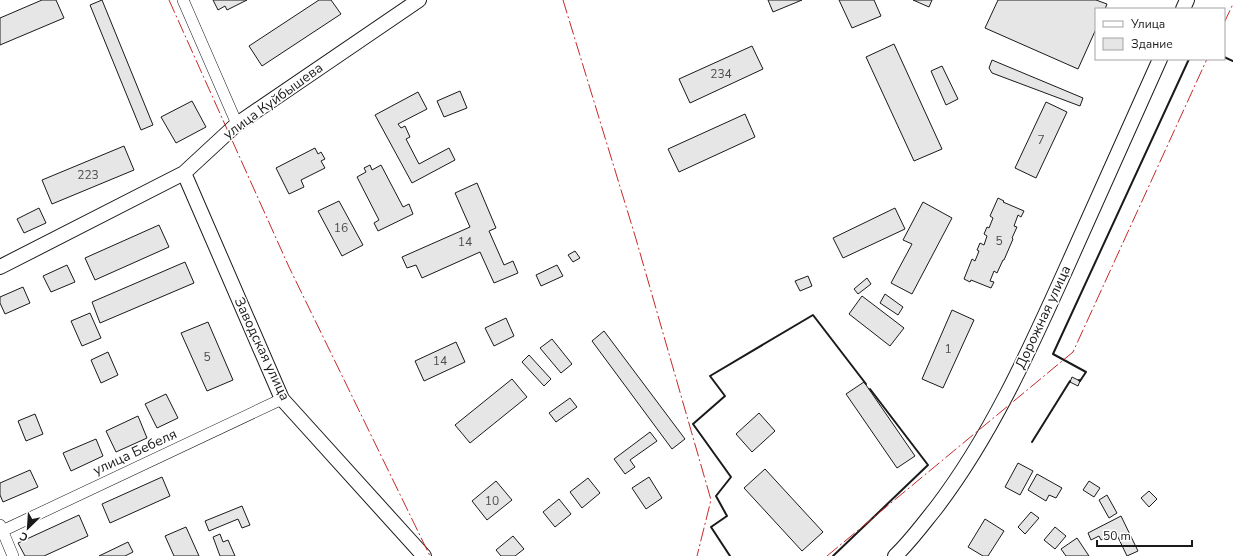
<svg xmlns="http://www.w3.org/2000/svg" width="1233" height="556" viewBox="0 0 1233 556" font-family="'Nunito Sans',sans-serif">
<rect width="100%" height="100%" fill="#fff"/>
<!-- building -->
<path fill="#e6e6e6" stroke="#1a1a1a" d="M42,0H56L64,18L0,45V18Z
M102,0L153,125L141,130L90,5Z
M213,0H247L227,10L225,6L218,10Z
M319,0H331L341,14L262,66L249,46Z
M768,0H802L773,12Z
M839,0H874L881,16L852,28Z
M913,0H932L929,7Z
M998,0H1096L1107,4L1105,9H1096V29L1078,69L985,28Z
M894,44L942,149L914,161L866,57Z
M752,46L763,69L690,103L679,79Z
M992,60L1083,98L1080,106L992,73L989,68Z
M942,66L958,99L946,105L931,71Z
M460,91L467,108L444,117L437,101Z
M418,92L427,109L398,124L401,128L405,126L410,137L406,139L419,164L449,148L455,160L412,183L375,115Z
M192,101L206,127L176,143L161,117Z
M1046,102L1067,112L1036,178L1015,168Z
M745,114L755,137L679,172L668,149Z
M124,146L134,170L52,204L42,180Z
M315,148L318,154L321,152L325,159L321,161L325,168L301,180L304,187L289,194L276,168Z
M370,165L372,170L381,165L403,207L409,204L413,214L378,231L374,223L379,220L357,177L366,172L364,168Z
M477,183L496,228L489,231L504,265L513,261L518,273L494,283L480,252L422,278L416,265L407,268L402,257L470,227L455,193Z
M998,198L1004,201L1003,202L1024,211L1021,217L1018,215L1014,226L1017,227L1012,238L1013,239L1004,260H1003L997,273L994,271L990,281L994,282L991,288L971,280L970,282L964,279L972,259L975,261L979,251L977,250L980,243L984,245L987,236L984,234L987,227L989,228L993,218L990,216Z
M339,201L363,245L342,256L318,211Z
M923,202L952,218L912,294L891,283L912,244L903,240Z
M39,208L46,223L24,233L17,219Z
M895,208L905,229L843,258L833,238Z
M159,225L169,247L95,280L85,258Z
M575,251L580,258L573,262L568,255Z
M185,262L194,283L100,323L92,302Z
M67,265L75,282L51,292L43,276Z
M557,265L563,276L541,286L536,275Z
M808,276L812,286L800,291L795,281Z
M867,278L871,284L858,294L854,289Z
M23,287L30,303L5,314L0,303V297Z
M885,294L903,307L898,315L880,303Z
M862,296L904,328L890,346L849,314Z
M952,310L974,320L943,388L922,379Z
M90,313L101,338L82,346L71,321Z
M506,318L514,336L494,346L485,328Z
M208,322L233,380L207,391L181,333Z
M604,331L685,439L672,449L592,341Z
M552,339L572,364L561,373L540,348Z
M456,342L465,362L424,381L415,361Z
M108,352L118,375L101,383L91,360Z
M529,355L551,379L544,386L522,362Z
M1072,377L1080,381L1078,386L1070,382Z
M512,379L527,397L470,443L455,425Z
M864,382L915,456L897,468L846,394Z
M166,394L178,418L157,428L145,404Z
M570,398L577,407L556,422L549,413Z
M759,413L775,431L752,452L736,434Z
M35,414L43,434L26,441L18,421Z
M138,416L147,438L116,452L106,431Z
M650,432L657,441L630,460L635,467L625,474L614,459Z
M96,439L103,456L71,471L63,453Z
M1018,463L1033,471L1020,495L1005,487Z
M765,469L823,532L802,551L744,488Z
M30,470L38,487L3,502L0,495V483Z
M1037,474L1062,488L1056,498L1049,495L1046,501L1028,490Z
M162,477L170,496L110,523L102,504Z
M649,477L662,498L646,509L632,488Z
M588,478L600,493L582,508L570,492Z
M496,481L512,500L487,520L472,501Z
M1089,481L1100,488L1094,497L1083,490Z
M1149,491L1157,499L1149,507L1141,498Z
M1107,495L1117,513L1109,518L1099,500Z
M559,499L571,514L555,527L543,512Z
M242,506L250,525L242,528L238,519L209,531L205,521Z
M1031,512L1039,518L1025,534L1018,527Z
M79,515L88,536L44,556H25L18,543Z
M1121,516L1138,551L1127,556L1116,533L1101,540L1099,536L1091,540L1088,533Z
M985,519L1004,531L988,556H983L968,547Z
M186,527L199,556H174L165,536Z
M1055,527L1066,536L1055,549L1044,540Z
M220,534L223,542L228,540L235,556H220L213,537Z
M513,536L524,549L515,556H501L496,550Z
M1077,538L1089,556H1066L1061,549Z
M128,542L133,552L125,556H99Z"/>
<g fill="none" stroke-linecap="round" stroke-linejoin="round">
<!-- minor casing -->
<g stroke="#1a1a1a" stroke-width="12">
<path id="minor" d="M183,0L237,124
M0,525L13,556
M0,532L282,399"/>
</g>
<!-- tertiary casing -->
<g stroke="#1a1a1a" stroke-width="16">
<path id="tertiary" d="M1183,9L1187,0
M184,173L282,399L424,556
M0,267L184,173L237,124L419,0
M895,556C910,542 923,524 936,508C991,436 1029,351 1066,269C1097,199 1128,129 1160,59"/>
</g>
<!-- minor -->
<use href="#minor" stroke="#fff" stroke-width="11"/>
<!-- tertiary -->
<use href="#tertiary" stroke="#fff" stroke-width="14"/>
<!-- wall -->
<path stroke="#1a1a1a" stroke-width="2" d="M1224,57L1233,61
M1079,380L1080,381L1086,372L1053,354L1189,59
M1032,442L1070,381
M730,556L711,527L727,516L716,496L731,477L693,424L725,396L710,376L813,315L866,384
M833,556L928,465L870,389"/>
<!-- power -->
<path stroke="#c62828" stroke-width="1" stroke-dasharray="14 3 2 3" stroke-linecap="butt" d="M169,0L289,267L430,556
M563,0L636,239L711,500L697,556
M1224,23L1233,4
M827,556L1073,352L1207,59"/>
</g>
<g text-anchor="middle" dominant-baseline="central" stroke-width="3" stroke-linejoin="round" paint-order="stroke">
<!-- number labels -->
<g font-size="12" fill="#4d4d4d">
<text x="721" y="74">234</text>
<text x="1041" y="140">7</text>
<text x="88" y="175">223</text>
<text x="341" y="228">16</text>
<text x="999" y="241">5</text>
<text x="465" y="242">14</text>
<text x="948" y="349">1</text>
<text x="207" y="357">5</text>
<text x="440" y="361">14</text>
<text x="492" y="501">10</text>
</g>
<!-- street labels -->
<g font-size="14" fill="#1a1a1a" stroke="#fff">
<text transform="translate(273 101) rotate(-36)">улица Куйбышева</text>
<text transform="translate(1043 317) rotate(-65)">Дорожная улица</text>
<text transform="translate(262 349) rotate(65)">Заводская улица</text>
<text transform="translate(135 452) rotate(-25)">улица Бебеля</text>
</g>
</g>
<!-- legend -->
<rect x="1095" y="8" width="130" height="52" fill="#ffffff" stroke="#a3a3a3"/>
<rect x="1103" y="21" width="20" height="6" fill="#ffffff" stroke="#a3a3a3"/>
<text x="1131" y="28" font-size="12" fill="#1a1a1a">Улица</text>
<rect x="1103" y="38" width="20" height="12" fill="#e6e6e6" stroke="#a3a3a3"/>
<text x="1131" y="48" font-size="12" fill="#1a1a1a">Здание</text>
<!-- north arrow -->
<g transform="translate(28 528) rotate(205)" stroke="#ffffff" stroke-width="3" paint-order="stroke">
<path d="M0-3L7 15L0 10L-7 15Z" fill="#1a1a1a"/>
<text y="-6" font-size="11" font-weight="bold" text-anchor="middle" fill="#1a1a1a">С</text>
</g>
<!-- scale -->
<path d="M1097 540v6h95v-6" fill="none" stroke="#1a1a1a" stroke-width="2"/>
<text x="1103" y="540" font-size="12" fill="#1a1a1a" stroke="#ffffff" stroke-width="3" paint-order="stroke">50 m</text>
</svg>
